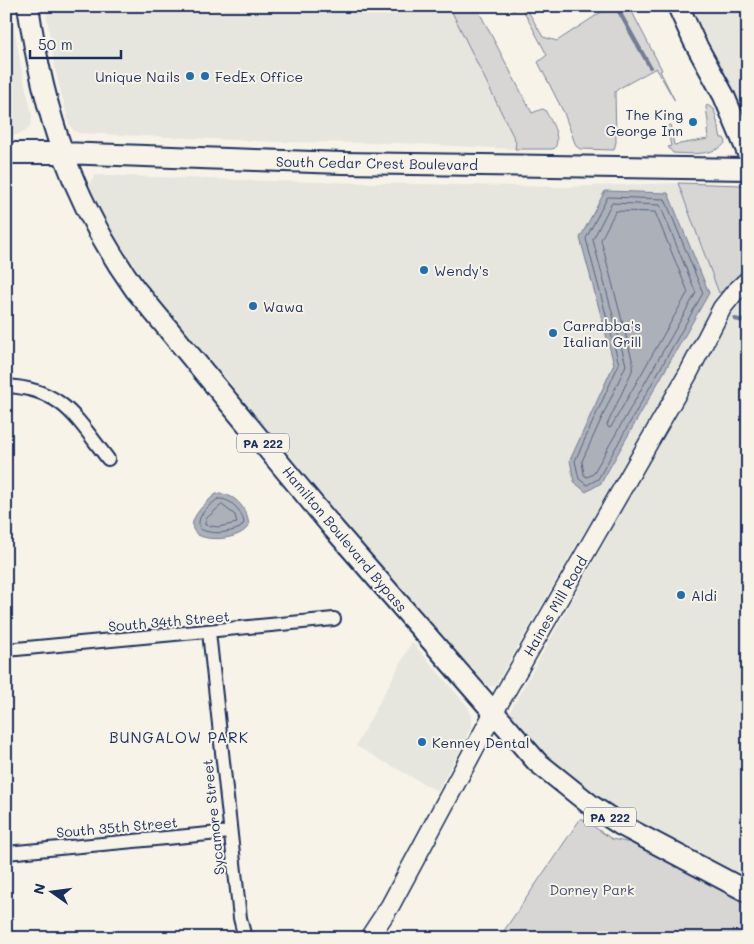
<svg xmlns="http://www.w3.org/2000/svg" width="754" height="944" viewBox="0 0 754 944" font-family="Mali,sans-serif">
<rect width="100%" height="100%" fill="#f7f3e8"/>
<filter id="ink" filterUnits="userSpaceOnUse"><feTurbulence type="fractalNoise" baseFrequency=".02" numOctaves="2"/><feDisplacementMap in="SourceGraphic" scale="10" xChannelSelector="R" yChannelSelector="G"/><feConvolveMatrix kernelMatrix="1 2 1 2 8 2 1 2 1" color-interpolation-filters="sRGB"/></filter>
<g filter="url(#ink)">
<!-- built -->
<path fill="#e6e5de" d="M6,6H13V22L21,67L32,115L31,124L25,132L16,135H6Z
M45,6H449L516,142L515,149L397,143L278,142L78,133L74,131L69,123L56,73Z
M690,6H748V123L714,52Z
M96,175L270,181L562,187L678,183L719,293L696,338L697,340L606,498L581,537L495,686L486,687L482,684L253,414L231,384L156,297L112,232L90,190V182Z
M748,287V878L627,815L579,783L538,747L509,713L607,538L617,516L714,347L713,334Z
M412,642L468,707L472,716L471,726L461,749L437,791L356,746Z"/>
<!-- green -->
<path fill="#d7d6d4" stroke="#798299" d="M449,6H476L532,113L542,109L545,110C551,121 561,136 555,148L552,149H515L516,142Z
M510,6H525L543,37L557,41L606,9L604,6H629L662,70L660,71L675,101L656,68L618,89L615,92L616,142L614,150L580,149L576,146L564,113L538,62L547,55L522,8L520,7L513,11Z
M707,105L714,109L721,138H724L726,142C716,156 688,154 673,153L668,147L671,146L667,127L670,124L674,145L708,139L707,130L709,129L706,107Z
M678,183L742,185L748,190V272L730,287L719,293Z
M581,818L612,839L631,843L748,903V938H499Z"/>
<!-- water -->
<path fill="#acb0b9" stroke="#727c95" d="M605,191L668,193L709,293L601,483L586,492L574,482L570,460L614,364L580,238Z
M216,494C234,492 247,508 249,525C242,539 211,542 198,535C181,524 207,501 216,494Z"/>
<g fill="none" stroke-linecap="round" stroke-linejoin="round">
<!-- shore -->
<path stroke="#556382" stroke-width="1" d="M608,197L665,199L703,293L598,479L587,485L579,479L575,461L619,364L586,239Z
M612,203L660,205L696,293L593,474L587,477L584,475L582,461L626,365L593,240Z
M616,211L655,212L688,292L611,427L609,428L607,425L632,371L633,363L601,240Z
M218,499C231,498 242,511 244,523L240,528C228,533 212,535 200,529C195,517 208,506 218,499Z
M222,505L235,515L237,523L218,527L205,525V523L207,518Z"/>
<!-- stream -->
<path stroke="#727c95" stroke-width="4" d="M616,6L650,67
M735,319L748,322"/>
<!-- street casing -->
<g stroke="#1b2f5e" stroke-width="16">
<path id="street" d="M6,386C63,389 76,418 108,459
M209,632L240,918L245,938
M6,650L334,619
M6,853L230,832"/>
</g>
<!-- secondary casing -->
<g stroke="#1b2f5e" stroke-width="21">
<path id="secondary" d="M369,938L390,906L494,712L688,374L722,308L734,293L748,280"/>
</g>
<!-- primary casing -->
<g stroke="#1b2f5e" stroke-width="24">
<path id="primary" d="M28,6C44,114 71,199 135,289L334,529L537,762L592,806L621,825L748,892
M678,6L694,41L724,96L748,153
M6,153H62L342,163L748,169"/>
</g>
<!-- street -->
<use href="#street" stroke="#f7f3e8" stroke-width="12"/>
<!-- secondary -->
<use href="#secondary" stroke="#f7f3e8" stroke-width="18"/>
<!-- primary -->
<use href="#primary" stroke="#f7f3e8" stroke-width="20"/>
</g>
</g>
<!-- markers -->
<g fill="#1f6fb2" stroke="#f7f3e8" stroke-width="2">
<circle cx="190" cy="76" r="5"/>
<circle cx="205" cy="76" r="5"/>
<circle cx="693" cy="122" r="5"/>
<circle cx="424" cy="270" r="5"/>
<circle cx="253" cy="306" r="5"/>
<circle cx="553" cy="333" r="5"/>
<circle cx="681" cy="595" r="5"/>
<circle cx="422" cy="742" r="5"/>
</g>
<g text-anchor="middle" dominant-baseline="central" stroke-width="4" stroke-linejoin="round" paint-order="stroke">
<!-- shield labels -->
<g fill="#f7f3e8" stroke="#5d6a87" stroke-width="1">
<rect x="237" y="433.5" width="52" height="19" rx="4"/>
<rect x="584" y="807.5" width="52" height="19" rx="4"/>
</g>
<g font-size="12" font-weight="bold" fill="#1b2f5e">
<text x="263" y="443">PA 222</text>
<text x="610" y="817">PA 222</text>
</g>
<!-- poi labels -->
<g font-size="14" fill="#1b2f5e" stroke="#f7f3e8" text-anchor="start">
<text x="180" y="76" text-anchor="end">Unique Nails</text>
<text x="215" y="76">FedEx Office</text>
<text x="683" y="114" text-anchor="end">The King<tspan x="683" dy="16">George Inn</tspan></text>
<text x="434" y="270">Wendy's</text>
<text x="263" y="306">Wawa</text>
<text x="563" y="325">Carrabba's<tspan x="563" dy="16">Italian Grill</tspan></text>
<text x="691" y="595">Aldi</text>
<text x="432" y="742">Kenney Dental</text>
</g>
<!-- street labels -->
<g font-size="14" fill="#1b2f5e" stroke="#f7f3e8">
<text transform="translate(377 163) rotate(1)">South Cedar Crest Boulevard</text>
<text transform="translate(345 539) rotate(50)">Hamilton Boulevard Bypass</text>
<text transform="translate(555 606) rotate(-60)">Haines Mill Road</text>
<text transform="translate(169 621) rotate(-5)">South 34th Street</text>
<text transform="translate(213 817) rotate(-96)">Sycamore Street</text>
<text transform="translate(117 827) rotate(-5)">South 35th Street</text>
</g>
<!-- park labels -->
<g font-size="14" fill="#415076" stroke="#f7f3e8">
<text x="592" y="889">Dorney Park</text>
</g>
<!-- neighbourhood labels -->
<g font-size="15" letter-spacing="1" fill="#1b2f5e" stroke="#f7f3e8">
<text x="179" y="737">BUNGALOW PARK</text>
</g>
</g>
<!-- margin -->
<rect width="754" height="944" fill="none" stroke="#f7f3e8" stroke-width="25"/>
<rect x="12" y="12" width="729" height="919" fill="none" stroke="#1b2f5e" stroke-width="2" filter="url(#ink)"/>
<!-- north arrow -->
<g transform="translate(52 892) rotate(284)" stroke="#f7f3e8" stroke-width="4" paint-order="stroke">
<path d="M0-4L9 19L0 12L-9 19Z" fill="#1b2f5e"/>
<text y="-8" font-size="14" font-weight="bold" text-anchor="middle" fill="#1b2f5e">N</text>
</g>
<!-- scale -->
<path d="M30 50v8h91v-8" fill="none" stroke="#1b2f5e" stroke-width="2.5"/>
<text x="38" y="50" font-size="15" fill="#1b2f5e" stroke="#f7f3e8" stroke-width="4" paint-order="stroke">50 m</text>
</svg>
